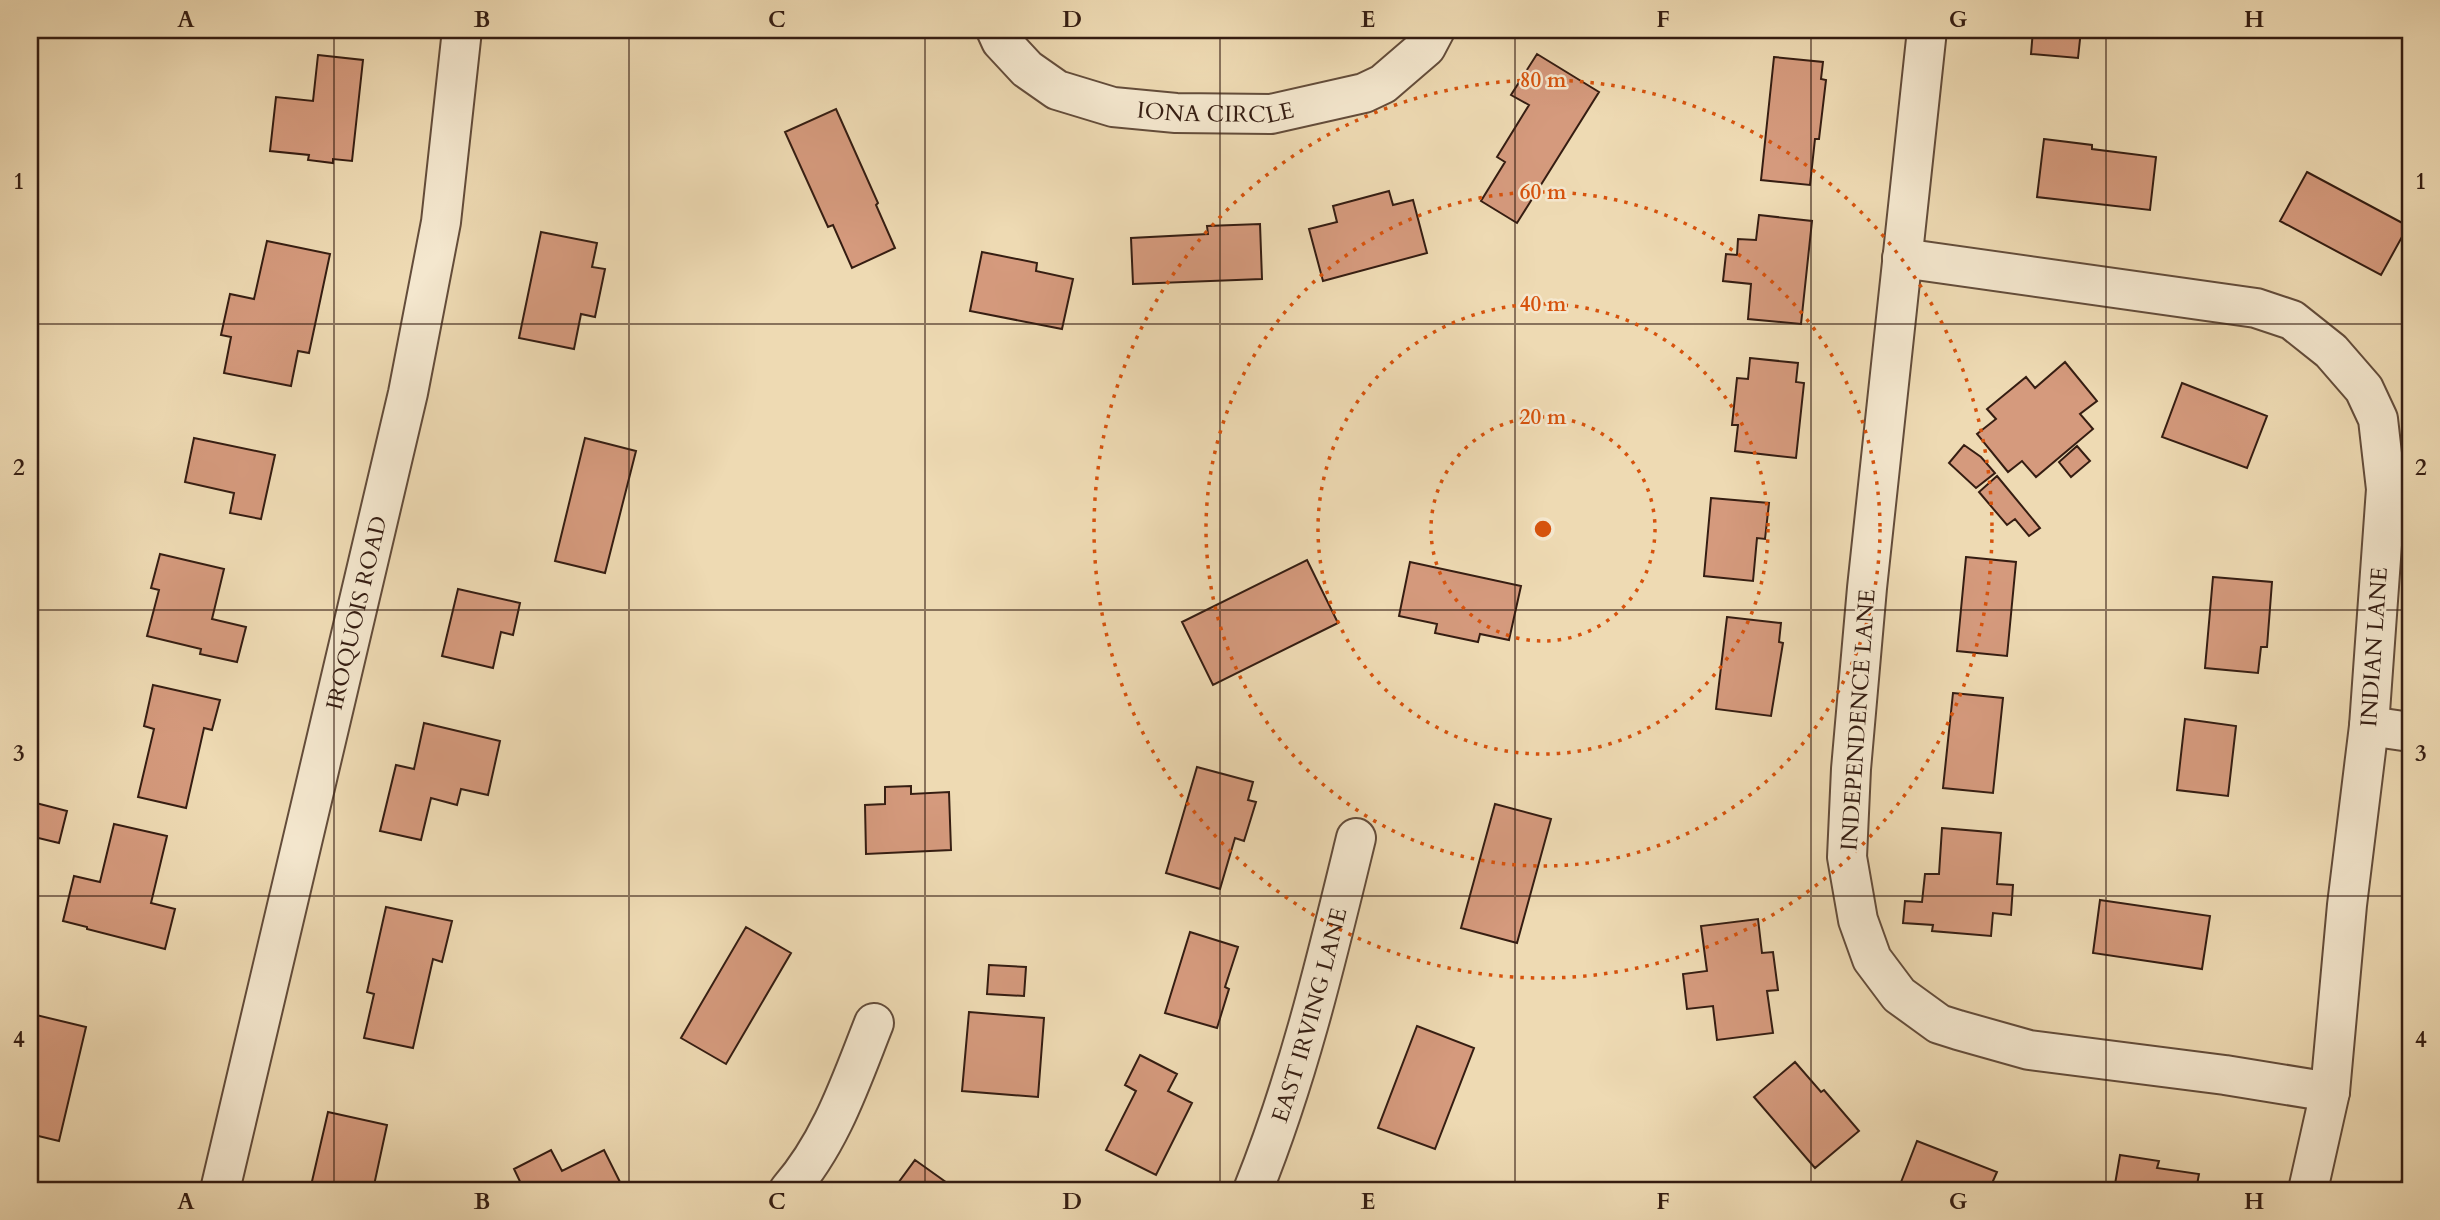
<svg xmlns="http://www.w3.org/2000/svg" width="2440" height="1220" viewBox="0 0 2440 1220" font-family="Cardo,serif">
<rect width="100%" height="100%" fill="#eedab3"/>
<filter id="stains"><feTurbulence type="fractalNoise" baseFrequency=".00286" numOctaves="4"/><feColorMatrix values="0 0 0 0 .2 0 0 0 0 .09 0 0 0 0 .02 0 0 0 .5 -.17"/></filter>
<radialGradient id="worn" r=".72"><stop offset=".6" stop-color="#630" stop-opacity="0"/><stop offset="1" stop-color="#630" stop-opacity=".3"/></radialGradient>
<!-- building -->
<path fill="#d59a7d" stroke="#351d12" stroke-width="2" d="M2033,30H2081L2078,58L2031,54Z
M1537,54L1599,92L1517,223L1481,201L1505,162L1497,157L1529,105L1511,95Z
M318,55L363,60L352,161L333,159V163L308,160L309,155L270,151L276,97L313,101Z
M1774,57L1823,62L1821,79L1826,80L1819,139H1815L1810,185L1761,180Z
M836,109L878,203L876,205L895,248L852,268L833,225L828,227L785,132Z
M2044,139L2092,145V149L2156,157L2150,210L2037,197Z
M2307,172L2408,226L2381,275L2280,221Z
M1389,191L1393,205L1413,200L1427,253L1323,281L1309,229L1337,222L1333,206Z
M1759,215L1812,221L1801,324L1748,319L1751,284L1723,281L1726,254L1737,255L1738,239L1756,240Z
M1260,224L1262,279L1133,284L1131,238L1208,234L1207,226Z
M541,232L597,243L592,267L605,269L595,317L581,314L574,349L519,338Z
M267,241L330,254L309,353L298,351L291,386L224,373L231,337L221,335L230,294L254,299Z
M982,252L1037,263L1036,271L1073,279L1062,329L970,311Z
M1750,358L1798,363L1796,382L1804,383L1796,458L1735,451L1738,425H1732L1737,378L1748,379Z
M2065,362L2097,401L2080,414L2093,429L2036,477L2022,461L2008,472L1977,434L1996,419L1987,409L2026,377L2035,388Z
M2182,383L2267,416L2247,468L2162,437Z
M194,438L275,455L261,519L230,513L234,493L185,482Z
M585,438L636,451L605,573L555,561Z
M1964,445L1981,457L1995,473L1976,488L1949,463Z
M2077,446L2090,461L2071,477L2059,462Z
M1997,476L2040,528L2029,536L2015,519L2007,525L1979,492Z
M1711,498L1769,503L1765,539L1757,538L1753,581L1704,576Z
M160,554L224,569L212,619L246,627L237,662L200,654L201,649L147,636L159,590L151,588Z
M1966,557L2016,562L2007,656L1957,651Z
M1307,560L1338,623L1213,685L1182,622Z
M1410,562L1521,586L1509,640L1480,634L1478,642L1435,633L1437,624L1399,616Z
M2213,577L2272,582L2267,647H2261L2258,673L2205,668Z
M458,589L520,603L513,635L501,632L493,668L442,656Z
M1727,617L1781,623L1779,642L1783,643L1771,716L1716,709Z
M153,685L220,700L212,730L204,728L186,808L138,797L154,729L144,726Z
M1953,693L2003,698L1993,793L1943,788Z
M2185,719L2236,726L2228,796L2177,790Z
M424,723L500,741L488,795L461,789L457,805L431,798L421,840L380,831L396,765L414,769Z
M1197,767L1253,782L1248,800L1256,802L1244,841L1235,838L1220,889L1166,873Z
M911,786V794L949,792L951,850L866,854L865,805L885,804V787Z
M32,802L67,811L59,843L30,836Z
M1495,804L1551,819L1517,943L1461,928Z
M114,824L167,836L151,903L175,909L165,949L87,929V927L63,921L74,876L100,882Z
M1942,828L2001,833L1997,884L2013,885L2011,915L1993,913L1991,936L1932,931L1933,925L1903,923L1905,901L1922,902L1925,874H1939Z
M2100,900L2210,916L2202,969L2093,953Z
M386,907L452,921L442,962L433,959L413,1048L364,1038L374,994L367,992Z
M1758,919L1762,953L1773,952L1778,990L1767,991L1773,1033L1717,1040L1713,1006L1687,1009L1683,974L1707,971L1701,926Z
M746,927L791,953L726,1064L681,1038Z
M1190,932L1238,947L1225,987L1229,989L1217,1028L1165,1013Z
M989,965L1026,967L1024,996L987,994Z
M969,1012L1044,1018L1038,1097L962,1091Z
M32,1014L86,1027L59,1141L30,1134V1023Z
M1417,1026L1474,1048L1435,1149L1378,1128Z
M1140,1055L1177,1074L1168,1091L1192,1103L1156,1175L1106,1150L1136,1091L1125,1085Z
M1795,1062L1821,1092L1824,1090L1859,1131L1815,1168L1754,1097Z
M328,1112L387,1125L373,1190H310Z
M1917,1141L1997,1172L1989,1190H1898Z
M551,1150L562,1171L604,1150L624,1190H524L514,1169Z
M2120,1155L2159,1161L2157,1168L2199,1174L2196,1190H2114Z
M2410,1158V1190H2398Z
M915,1160L957,1190H893Z"/>
<g fill="none" stroke-linecap="round" stroke-linejoin="round">
<!-- minor casing -->
<g stroke="#634c3a" stroke-width="42">
<g id="minor">
<path id="s1" d="M996,30L1001,41L1027,69L1057,90L1113,107L1176,113L1271,114L1364,93L1383,84L1426,47L1435,30"/>
<path d="M1927,30L1867,588L1851,769L1847,857L1858,920L1872,959L1899,995L1939,1024L1958,1030L2029,1050L2225,1075L2330,1092"/>
<path d="M1902,258L2256,308L2292,320L2331,351L2364,389L2378,419L2386,489L2369,726L2347,905L2330,1092L2308,1190"/>
<path d="M2369,726L2410,732"/>
<path id="s2" d="M220,1190L408,393L441,222L462,30"/>
<path d="M789,1190C831,1142 851,1081 874,1023"/>
<path id="s3" d="M1253,1190C1299,1076 1327,957 1356,838"/>
</g>
</g>
<!-- minor -->
<use href="#minor" stroke="#f4e7ce" stroke-width="38"/>
</g>
<!-- grid -->
<path fill="none" stroke="#351d12" stroke-width="2" stroke-opacity="0.55" d="M334,30V1190M629,30V1190M925,30V1190M1220,30V1190M1515,30V1190M1811,30V1190M2106,30V1190M30,324H2410M30,610H2410M30,896H2410"/>
<!-- distance rings -->
<g fill="none" stroke="#d6530d" stroke-width="3.5" stroke-dasharray="3.5 7">
<circle cx="1543" cy="529" r="112"/>
<circle cx="1543" cy="529" r="225"/>
<circle cx="1543" cy="529" r="337"/>
<circle cx="1543" cy="529" r="449"/>
</g>
<g text-anchor="middle" dominant-baseline="central" stroke-width="5" stroke-linejoin="round" paint-order="stroke">
<!-- street labels -->
<g font-size="23" fill="#351d12" stroke="#f4e7ce">
<text stroke="none"><textPath href="#s1" startOffset="248">IONA CIRCLE</textPath></text>
<text stroke="none"><textPath href="#s2" startOffset="593">IROQUOIS ROAD</textPath></text>
<text transform="translate(2374 647) rotate(-86)">INDIAN LANE</text>
<text transform="translate(1858 720) rotate(-86)">INDEPENDENCE LANE</text>
<text stroke="none"><textPath href="#s3" startOffset="184">EAST IRVING LANE</textPath></text>
</g>
</g>
<circle cx="1543" cy="529" r="10" fill="#d6530d" stroke="#f4e7ce" stroke-width="3.5"/>
<g font-size="21" text-anchor="middle" font-weight="bold" fill="#d6530d" stroke="#f4e7ce" stroke-width="5" stroke-linejoin="round" paint-order="stroke">
<text x="1543" y="87">80 m</text>
<text x="1543" y="199">60 m</text>
<text x="1543" y="311">40 m</text>
<text x="1543" y="424">20 m</text>
</g>
<!-- margin -->
<rect width="2440" height="1220" fill="none" stroke="#eedab3" stroke-width="77"/>
<rect x="38" y="38" width="2364" height="1144" fill="none" stroke="#351d12" stroke-width="2.5"/>
<g font-size="23" text-anchor="middle" font-weight="bold" fill="#351d12">
<text x="186" y="27">A</text>
<text x="482" y="27">B</text>
<text x="777" y="27">C</text>
<text x="1072" y="27">D</text>
<text x="1368" y="27">E</text>
<text x="1663" y="27">F</text>
<text x="1958" y="27">G</text>
<text x="2254" y="27">H</text>
<text x="19" y="189">1</text>
<text x="2421" y="189">1</text>
<text x="19" y="475">2</text>
<text x="2421" y="475">2</text>
<text x="19" y="761">3</text>
<text x="2421" y="761">3</text>
<text x="19" y="1047">4</text>
<text x="2421" y="1047">4</text>
<text x="186" y="1209">A</text>
<text x="482" y="1209">B</text>
<text x="777" y="1209">C</text>
<text x="1072" y="1209">D</text>
<text x="1368" y="1209">E</text>
<text x="1663" y="1209">F</text>
<text x="1958" y="1209">G</text>
<text x="2254" y="1209">H</text>
</g>
<rect width="100%" height="100%" filter="url(#stains)"/>
<rect width="100%" height="100%" fill="url(#worn)"/>
</svg>
